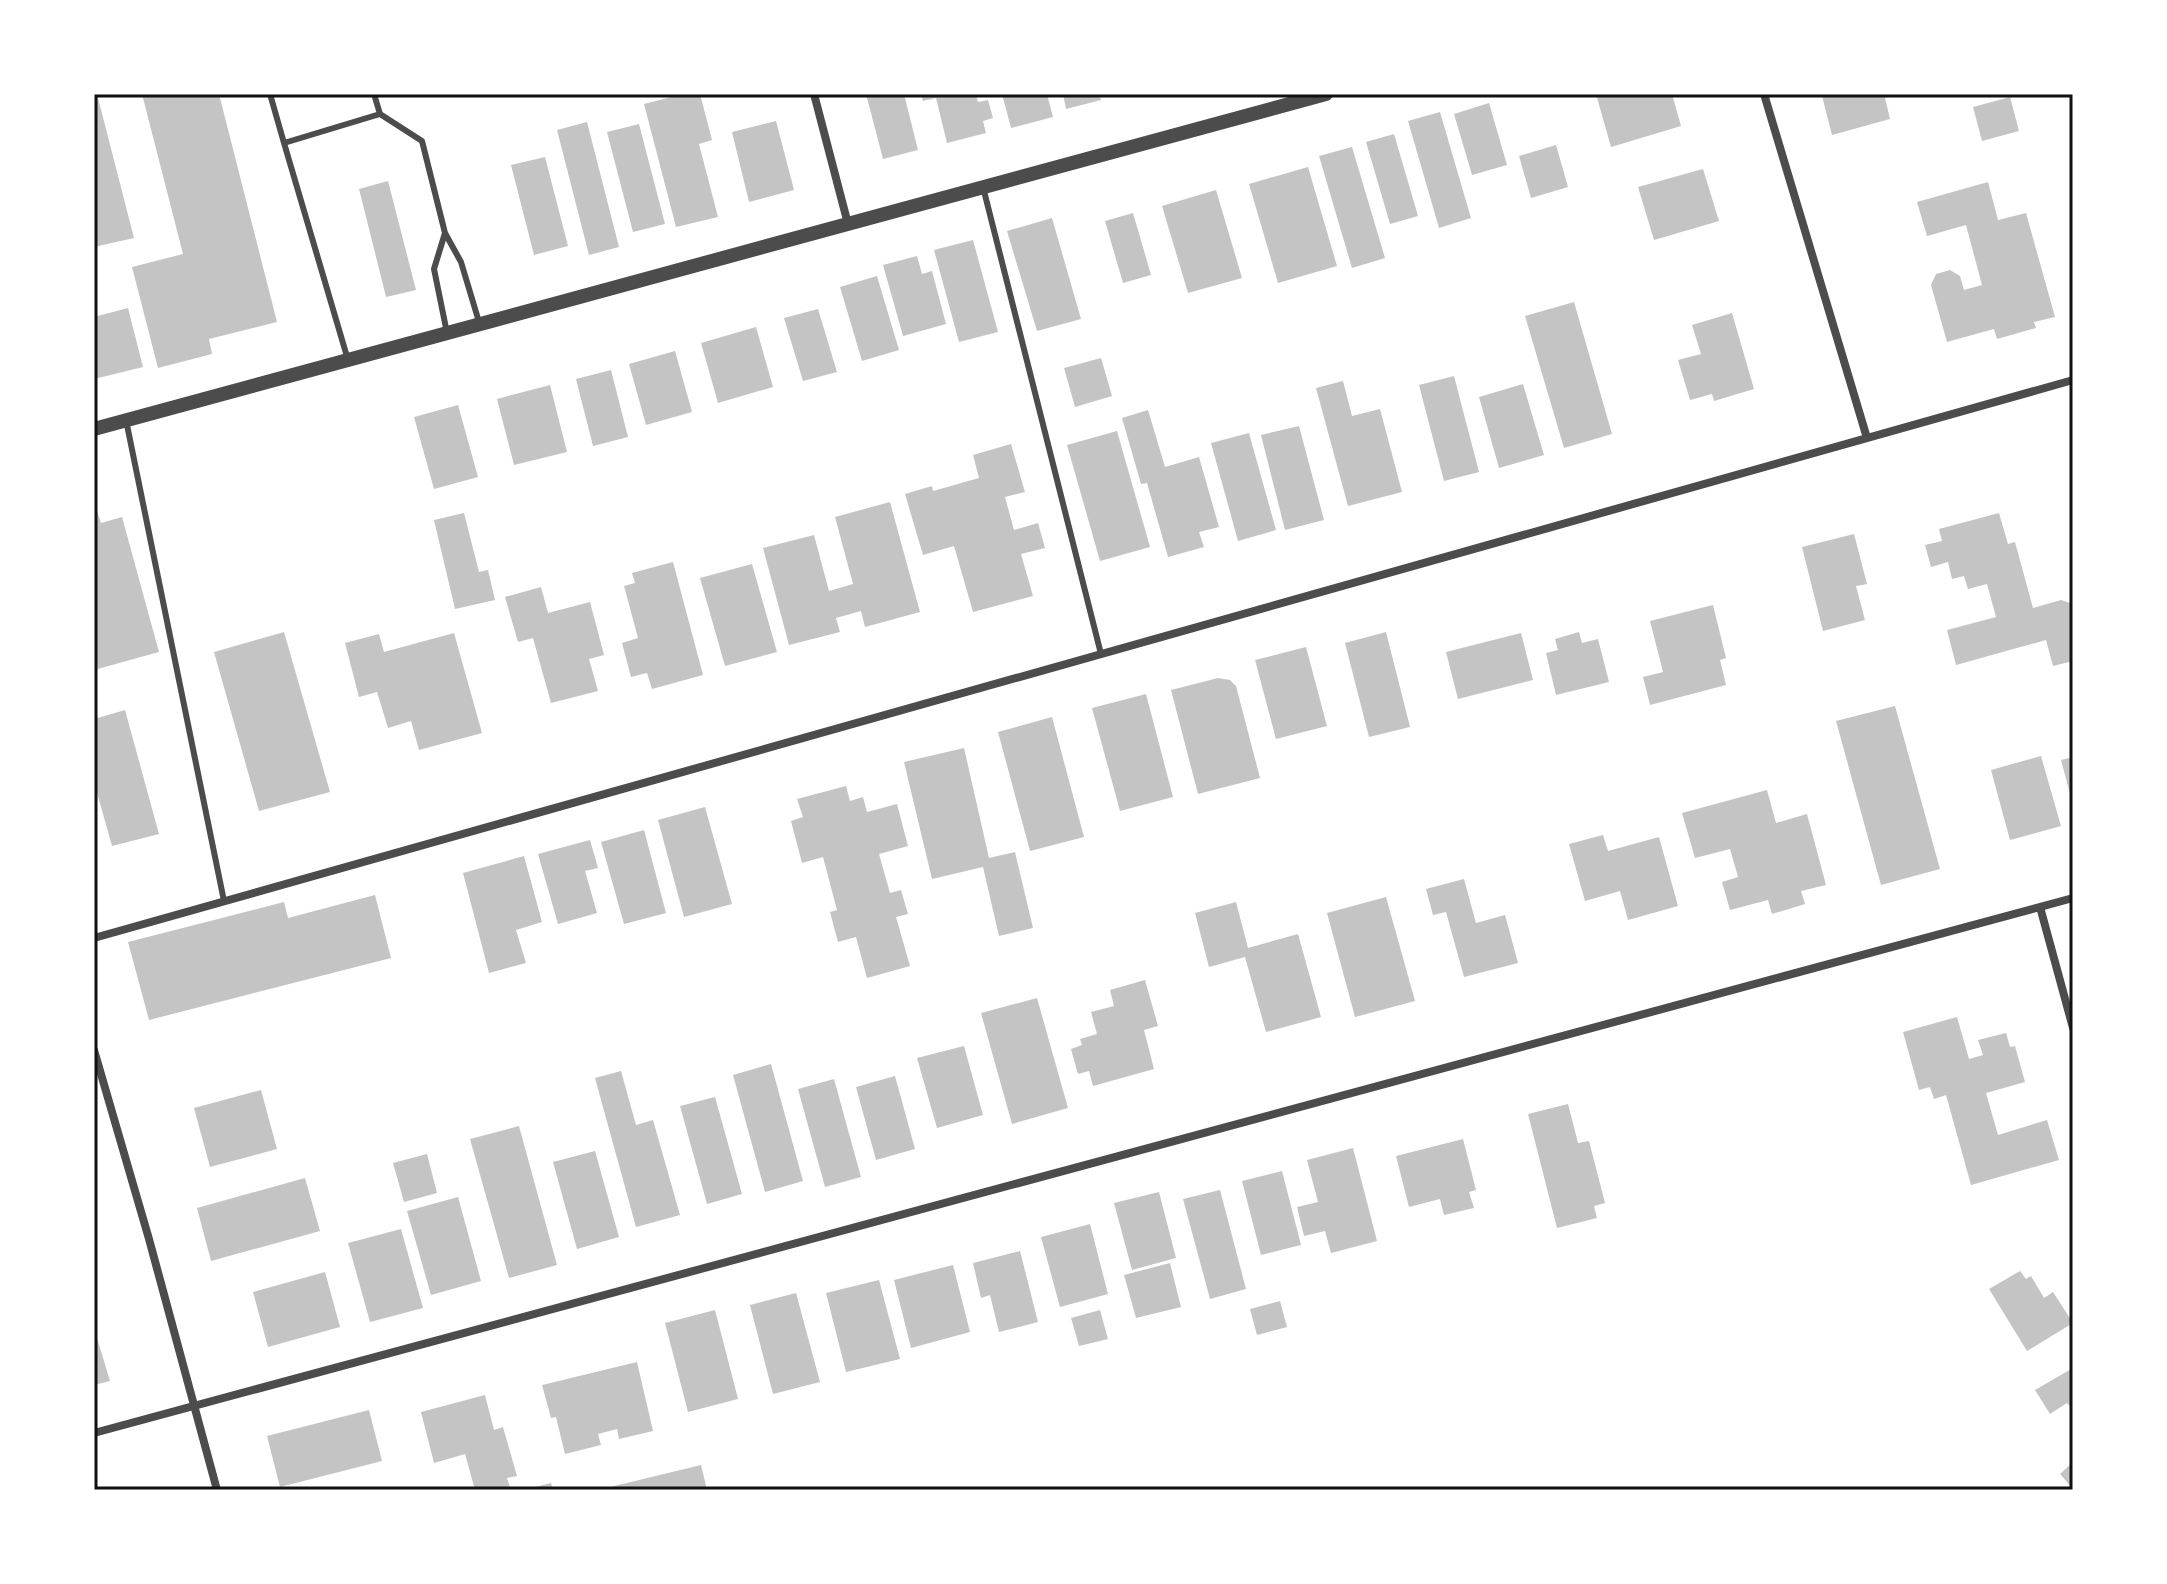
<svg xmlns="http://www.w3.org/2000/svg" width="2167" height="1584" viewBox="0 0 2167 1584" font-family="'Noto Sans',sans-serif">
<rect width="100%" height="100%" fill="#fff"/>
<!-- building -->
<path fill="#c4c4c4" d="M94,94H97L134,238L94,247Z
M142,94H219L277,322L209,339L212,354L158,368L132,267L183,254Z
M683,94H700L712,140L699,144L718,217L676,227L644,104Z
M866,94H904L918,150L883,159Z
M921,94H976L978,102L988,100L993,118L983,121L986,133L947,143L936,98L923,101Z
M1002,94H1047L1053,117L1011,128Z
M1063,94H1099L1101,100L1066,109Z
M1596,94H1672L1681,126L1611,147Z
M1831,94H1897L1898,95L1885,98L1890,119L1832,135L1822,96Z
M2010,97L2019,131L1982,141L1973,107Z
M1489,103L1507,165L1472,175L1454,114Z
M1440,112L1471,218L1439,228L1408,121Z
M776,121L794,190L749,202L732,132Z
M587,122L619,247L589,255L557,130Z
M639,124L665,224L633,232L607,132Z
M1394,134L1418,216L1390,224L1366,142Z
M1556,145L1568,187L1531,198L1519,156Z
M1352,147L1385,258L1352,268L1319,156Z
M545,157L568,246L534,255L511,165Z
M1308,167L1337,266L1278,283L1249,184Z
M1703,169L1719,221L1654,240L1638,187Z
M388,181L416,290L386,297L359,189Z
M1988,182L1998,220L2026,213L2055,317L2034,322L2036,328L1997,339L1994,329L1947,342L1931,285L1936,274L1950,270L1960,276L1964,290L1982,285L1966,225L1927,236L1917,202Z
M1216,190L1242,278L1188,293L1162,206Z
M1133,213L1151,275L1123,283L1105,221Z
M1052,218L1081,319L1037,331L1007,231Z
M973,240L998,332L959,342L934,250Z
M917,256L922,274L932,271L946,324L903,336L883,265Z
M877,276L899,350L862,361L840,287Z
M1574,302L1612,434L1564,448L1525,316Z
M128,308L143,367L94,379V317Z
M818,309L837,372L803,381L784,318Z
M1732,313L1754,389L1714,401L1712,394L1690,400L1678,360L1701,354L1692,325Z
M756,327L773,387L718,403L701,343Z
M675,351L692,412L646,425L629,364Z
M1101,358L1112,396L1075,407L1064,368Z
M611,370L628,437L593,446L576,379Z
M1454,376L1479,472L1444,481L1419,385Z
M1343,381L1352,416L1380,409L1402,492L1348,506L1316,388Z
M1523,384L1544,455L1499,468L1479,397Z
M550,385L567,452L514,465L497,399Z
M458,405L478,477L434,489L414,417Z
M1148,410L1165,467L1199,457L1219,527L1199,532L1204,547L1168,557L1147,483L1141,484L1122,418Z
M1299,426L1324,520L1285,530L1261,435Z
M1117,431L1150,547L1100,561L1067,445Z
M1249,433L1276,530L1238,541L1211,443Z
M1011,444L1025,492L1005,497L1014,530L1038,523L1045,548L1021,554L1033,596L973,612L954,546L923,555L905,494L932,486L933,491L979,478L973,455Z
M94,502L101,523L122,517L159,652L94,670Z
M890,502L920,612L865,627L861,611L836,618L840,632L789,645L763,548L814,535L829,591L853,584L835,517Z
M464,513L479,572L488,570L495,600L455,609L434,520Z
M1999,513L2008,544L2015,542L2033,608L2061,600L2073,604V661L2053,666L2046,640L1956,665L1947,630L1996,617L1987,584L1968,589L1964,576L1952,579L1948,562L1931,567L1925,545L1942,541L1939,529Z
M1854,534L1867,584L1856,586L1865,620L1823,631L1802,547Z
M673,562L703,675L652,689L647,673L631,677L622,643L638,638L624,586L635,583L632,573Z
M752,564L777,652L725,666L700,578Z
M541,587L548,613L590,602L604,655L589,659L598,691L551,703L533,638L518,642L505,597Z
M1713,605L1726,658L1720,660L1726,685L1650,705L1643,677L1663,672L1650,621Z
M284,632L330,792L259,811L214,652Z
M1386,632L1410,727L1369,737L1345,643Z
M1579,632L1582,643L1598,639L1609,682L1556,695L1546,653L1558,650L1555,639Z
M454,633L482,733L419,750L411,721L388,728L377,692L359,697L345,643L379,634L384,652Z
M1521,633L1533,680L1458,699L1446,652Z
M1306,647L1327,726L1276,739L1255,660Z
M1218,678L1230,680L1236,686L1260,778L1198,794L1171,690Z
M1146,694L1173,797L1120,811L1092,708Z
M1895,706L1940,869L1881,885L1836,721Z
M125,710L159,834L112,846L94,782V719Z
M1052,717L1084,837L1030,851L998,732Z
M964,748L989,858L1015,852L1033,928L999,936L983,867L932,879L904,762Z
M2041,756L2061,826L2010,840L1991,770Z
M2073,757V801H2072L2061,760Z
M846,786L850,801L863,797L867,812L897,804L908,846L879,854L890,893L901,890L908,914L896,917L910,966L867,978L856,937L838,942L830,912L837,910L823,857L802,863L791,821L803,817L797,799Z
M1767,790L1776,823L1807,814L1826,885L1801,891L1805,904L1772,914L1768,900L1730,910L1722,882L1738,877L1730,849L1695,858L1682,813Z
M705,807L732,904L684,917L658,820Z
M644,830L666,913L624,924L601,842Z
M1603,835L1608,851L1659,837L1678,906L1628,920L1620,891L1585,901L1569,844Z
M590,840L598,868L585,871L597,913L558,924L538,854Z
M524,856L542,922L516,930L526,963L489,973L463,873Z
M1464,879L1476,923L1505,915L1518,963L1464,977L1446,912L1433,915L1426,889Z
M375,895L391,958L149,1020L128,942L284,902L288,918Z
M1386,897L1415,1001L1355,1017L1327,913Z
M1236,902L1248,948L1298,934L1321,1017L1266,1032L1245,957L1209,967L1195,913Z
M1145,980L1158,1026L1144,1030L1154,1069L1093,1086L1089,1071L1078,1074L1071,1049L1082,1045L1080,1039L1097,1034L1091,1012L1114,1006L1110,990Z
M1037,998L1068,1108L1012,1124L981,1013Z
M1957,1017L1969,1059L1983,1055L1978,1040L2006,1033L2010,1047L2015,1046L2025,1082L1986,1093L1998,1135L2047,1120L2059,1160L1971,1185L1946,1095L1934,1099L1930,1087L1919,1090L1903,1032Z
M964,1046L983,1115L937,1128L917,1058Z
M771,1064L803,1181L765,1192L733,1075Z
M621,1071L636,1125L653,1120L680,1215L636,1227L595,1078Z
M895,1076L915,1149L876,1160L856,1087Z
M834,1079L861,1177L825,1187L798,1089Z
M261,1090L277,1149L210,1167L194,1108Z
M715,1097L742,1194L707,1204L680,1106Z
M1568,1104L1578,1143L1589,1141L1605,1203L1594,1206L1597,1218L1557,1228L1528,1114Z
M519,1126L557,1265L509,1278L470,1139Z
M1463,1139L1476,1190L1469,1192L1474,1208L1444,1215L1440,1199L1409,1207L1396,1156Z
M1353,1148L1377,1241L1331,1253L1325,1231L1304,1236L1297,1207L1318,1202L1307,1160Z
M595,1151L619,1237L577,1249L553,1162Z
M427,1154L437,1193L404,1202L393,1163Z
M1282,1171L1301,1245L1261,1255L1242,1181Z
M305,1178L320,1231L211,1261L197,1208Z
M1220,1190L1246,1289L1210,1299L1183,1199Z
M1159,1192L1176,1258L1132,1270L1114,1203Z
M458,1197L481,1281L431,1295L407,1211Z
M1090,1224L1108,1294L1060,1307L1041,1237Z
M401,1229L423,1308L370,1322L348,1243Z
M1020,1251L1038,1322L999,1332L990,1295L981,1298L973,1263Z
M1170,1263L1181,1307L1136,1318L1124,1275Z
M953,1265L970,1332L911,1348L894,1280Z
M2020,1271L2026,1279L2031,1276L2044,1298L2053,1292L2073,1323L2027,1351L1989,1289Z
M325,1272L340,1327L268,1347L253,1292Z
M879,1280L900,1359L846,1372L826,1293Z
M796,1293L820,1382L773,1394L750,1305Z
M1280,1301L1287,1327L1257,1335L1250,1309Z
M715,1310L738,1399L688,1412L665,1323Z
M1100,1310L1108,1339L1079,1346L1071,1318Z
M94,1328L110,1381L94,1385Z
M637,1362L653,1431L619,1439L617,1429L598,1434L601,1445L565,1454L556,1417L551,1418L542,1385Z
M2073,1368V1410L2067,1403L2050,1414L2035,1390Z
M485,1395L494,1430L503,1427L517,1476L507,1478L511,1490H475L465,1454L434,1463L421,1412Z
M369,1410L382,1461L280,1487L267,1436Z
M2073,1462V1489L2060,1474Z
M701,1465L707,1490H602V1489Z
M551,1483L553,1490H527V1489Z"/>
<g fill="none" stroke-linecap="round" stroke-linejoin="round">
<!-- service -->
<path stroke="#4c4c4c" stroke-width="6" d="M270,94L284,143
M380,114L422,141L445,233L461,262L479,322
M983,187L1101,654
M445,233L434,269L447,333
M348,360L284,143L380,114L374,94
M126,420L224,901"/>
<!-- minor -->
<path stroke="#4c4c4c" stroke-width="8" d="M814,94L848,224
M1764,94L1867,438
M2040,907L2073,1028
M94,938L2073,380
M94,1050L149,1239L217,1490
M94,1433L2073,898"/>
<!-- tertiary -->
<path stroke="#4c4c4c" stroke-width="14" d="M94,429L1326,94"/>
</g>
<!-- border -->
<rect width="2167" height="1584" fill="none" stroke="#ffffff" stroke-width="192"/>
<rect x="96" y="96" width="1975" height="1392" fill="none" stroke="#111" stroke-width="3"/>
</svg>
